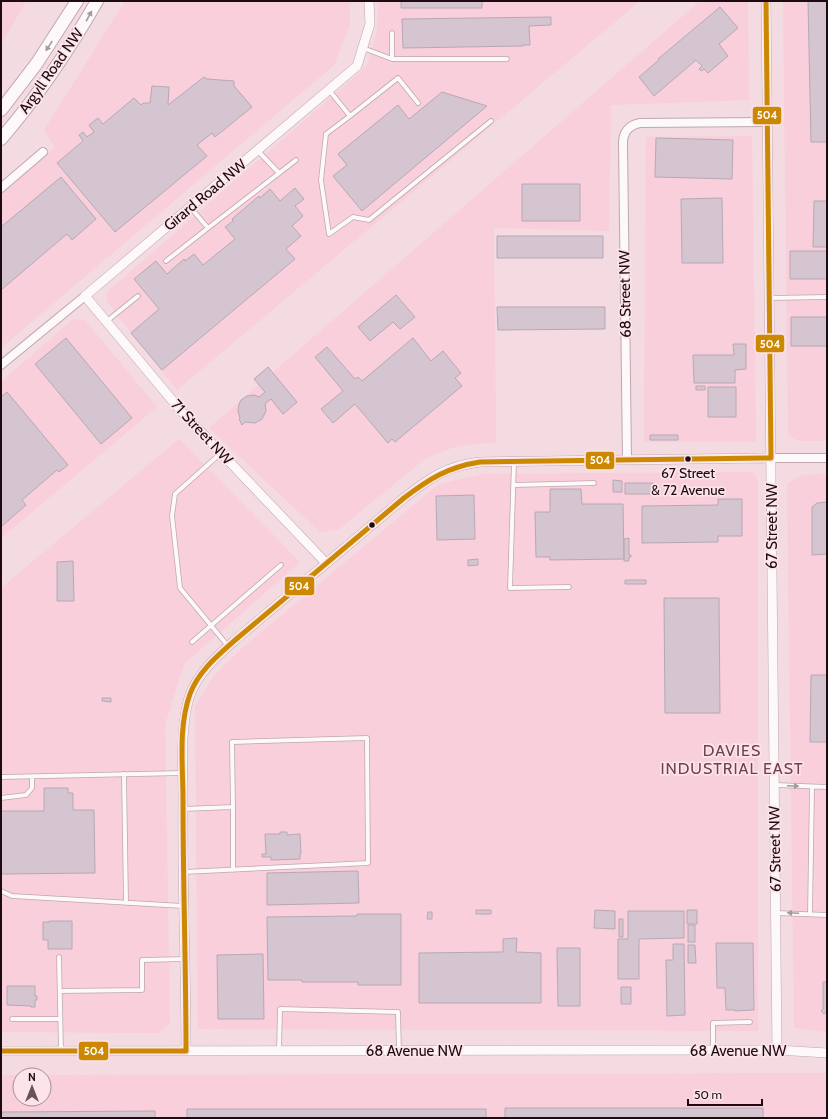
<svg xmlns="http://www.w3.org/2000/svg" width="828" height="1119" viewBox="0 0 828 1119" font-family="Cabin,sans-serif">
<rect width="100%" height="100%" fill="#f4dae1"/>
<!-- built -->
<path fill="#f8cfda" d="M1,1H26L1,45Z
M125,1H350V25L334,65L1,348V195L55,147L44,130Z
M378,1H640L177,390L107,302V292L367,66L377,30Z
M700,1H748L749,100L611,105L609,231L494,228L496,442L457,446L426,458L339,529L320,532L209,428Z
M783,1H827V441H798L788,435Z
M752,136L756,442H644L646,137Z
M73,319L85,320L157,407L1,538V382Z
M179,439L300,562L184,664L165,725L170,1024L158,1033L1,1032V588Z
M752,472L758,480V1031L198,1029L195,707L212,678L241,649L439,484L484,474Z
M827,474V1032L794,1028L787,484L802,475Z
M826,1073L827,1118H1V1075H20V1099H44V1075Z"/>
<!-- building -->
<path fill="#d4c5d0" stroke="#b8a8b4" d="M401,1H482V8H401Z
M808,1H827V142H811Z
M720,7L738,28L719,44L728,56L708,73L704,69L701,71L699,69L702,66L696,60L654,96L639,77L659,60L658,59Z
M551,17V25L529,26L530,45H523V46L403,48L402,19Z
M204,77L207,79L234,81V86L252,107L215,137L212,133L197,145L207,156L115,232L57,163L83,141L79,135L83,132L87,137L94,132L89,125L98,118L103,124L134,98L141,105L143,103H150L152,86L169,87L168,105Z
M442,92L487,106L362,211L333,176L347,165L338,154L398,105L409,119Z
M656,138L733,140L732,179L655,177Z
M61,177L96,219L72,240L67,234L1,290V227Z
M522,184H580V221H522Z
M295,188L304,199L295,206L303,216L292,226L301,236L286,249L295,259L162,370L131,333L159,309L134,279L156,261L167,274L184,259L185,261L194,254L203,265L235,239L225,227L233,221L232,219L259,196L260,198L270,189L280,201Z
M722,198L723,263H682L681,199Z
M814,201H827V247H813Z
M497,236H603V258H497Z
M790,251H827V279H790Z
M396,295L415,317L400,329L393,322L370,341L358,327Z
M497,307H605V329L498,330Z
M791,317H827V346H791Z
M66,338L132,418L101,444L35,364Z
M413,338L431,361L443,351L461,373L455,378L462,386L395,442L392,439L388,443L355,404L333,423L321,409L343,391L315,357L327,347L355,379L358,377L362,381Z
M733,344H746V369L735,370V383H694L693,355H734Z
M268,367L297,402L283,414L271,399L265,404L266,411L262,419L255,423L245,422L242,425L239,419L240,418L238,411L239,404L241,400L247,396L254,395L259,397L265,392L254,379Z
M696,386H705V390H696Z
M708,387H736V417H708Z
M7,392L68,465L59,472L57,470L22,500L26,505L1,527V397Z
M650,435H678V440H650Z
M613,480L622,481V492H613Z
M625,483H653L654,494H625Z
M550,489H581L582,504H623L624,559L550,560V557H536L535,512H550Z
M474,495L475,539L437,540L436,496Z
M718,499H742V536H718V542L642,543V506L718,505Z
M827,502V554L812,555V507L817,503Z
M629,538V555H631V557H629V561H624V539Z
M478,559V565L468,566V560Z
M73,561L74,601H57V562Z
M625,580H646V584H625Z
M664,598H719L720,713H665Z
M811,675H827V742H810Z
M102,698H111V702L102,701Z
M44,788H68V793H73V810H94L95,873L1,874V811H44Z
M280,832H287V835L300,834L301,854H300V859L271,860V857H262V854H266L265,834H280Z
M358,871L359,903L267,905V873Z
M476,910H491V914H476Z
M595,910L615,911V929L594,928Z
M687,910H697V924H687Z
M628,911H684V938L639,939V979H618V939H628Z
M428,912H432V919H427Z
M357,914H401V985H358V982H302V980H268L267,917L357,916Z
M619,919H623V937H619Z
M49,921H72V949H48V940H43V922H49Z
M688,925H695V942H688Z
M517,938L516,952L541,953V1003H419V953L503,952V939Z
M716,943H753L754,1010L735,1011V1010H726L725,988H717Z
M673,944H684L685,1015L667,1016L666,960H673Z
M688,945H695L696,963H688Z
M557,948H580V1006H558Z
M263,954L264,1019H218L217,955Z
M823,982H827V1012L824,1014L821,1011L823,1009Z
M7,986H35V996H37V1000H35V1007H31V1006L7,1005Z
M621,987H631V1004H621Z
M505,1108H763V1118H505Z
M187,1109H486V1118H187Z
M155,1111V1118H1V1112Z"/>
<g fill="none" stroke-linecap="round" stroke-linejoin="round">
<!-- service casing -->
<g stroke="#bea8ae" stroke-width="5.5">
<path id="service" d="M363,48L392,59H507
M392,59V33
M329,90L350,116L326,134L321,180L329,234L353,217L369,220L491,121
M350,116L398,78L418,103
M258,151L279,173
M190,207L208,228L296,160
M166,261L208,228
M770,298L827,297
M107,321L138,296
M221,453L175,494L172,516L180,588L228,646
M514,462L510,588L569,587
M514,485L594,483
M192,642L281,565
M124,774L126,903
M1,777L183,773
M775,785L827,787
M1,798L26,795L32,788V777
M233,807V870
M183,809L233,807L232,742L367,738L368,863L183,872
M1,891L12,896L183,906
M776,913L827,915
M810,914L812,787
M59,957L61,1050
M60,991L142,990V960L185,959
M12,1019H60
M279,1050L280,1009L398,1012L399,1051
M713,1050V1023L750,1022"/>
</g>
<!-- minor casing -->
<g stroke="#bea8ae" stroke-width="10">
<path id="minor" d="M1,188L43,152
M1,365L85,296
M771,458H827
M627,460L623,143C623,132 629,125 640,123L768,122"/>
</g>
<!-- tertiary casing -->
<g stroke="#bea8ae" stroke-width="10">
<path id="tertiary" d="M766,1L777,1050
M326,563L182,412L85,296L357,66L370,24L369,1
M1,1051L777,1050L827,1053
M186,1051C186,966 182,882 183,798C183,767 180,724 190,695C198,673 217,656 234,641L404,498C430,478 446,466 480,462L771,458"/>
</g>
<!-- primary casing -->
<g stroke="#bea8ae" stroke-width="14">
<path id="primary" d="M1,110L37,63L77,1
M1,139C38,96 69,50 97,1"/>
</g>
<!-- service -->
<use href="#service" stroke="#fdf9fa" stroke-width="4"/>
<!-- minor -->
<use href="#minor" stroke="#fdf9fa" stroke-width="8"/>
<!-- tertiary -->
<use href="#tertiary" stroke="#fdf9fa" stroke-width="9"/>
<!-- primary -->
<use href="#primary" stroke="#fdf9fa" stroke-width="12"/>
<!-- bus-1 casing -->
<g stroke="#fce4ea" stroke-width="8">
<path id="bus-1" d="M766,1L771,458
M1,1051H186
M186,1051C186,967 183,883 183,800C183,766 178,727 190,694C198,672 217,656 234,641L404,498C429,479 448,467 480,462L771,458"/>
</g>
<!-- bus-1 -->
<use href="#bus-1" stroke="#cc8703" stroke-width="5"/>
</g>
<!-- one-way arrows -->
<defs><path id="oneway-solid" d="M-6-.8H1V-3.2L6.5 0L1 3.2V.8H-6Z"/></defs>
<g fill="#a49a9d">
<use href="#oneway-solid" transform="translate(89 16) rotate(-61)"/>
<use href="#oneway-solid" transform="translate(49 46) rotate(123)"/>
<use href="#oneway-solid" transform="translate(793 786) rotate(3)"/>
<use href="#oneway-solid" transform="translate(793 913) rotate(-177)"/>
</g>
<!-- markers -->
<g fill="#1e0b11" stroke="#fce4ea" stroke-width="1.5">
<circle cx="688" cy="459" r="3.5"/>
<circle cx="372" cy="525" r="3.5"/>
</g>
<g text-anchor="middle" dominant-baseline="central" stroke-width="3.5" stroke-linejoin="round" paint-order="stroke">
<!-- bus labels -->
<g font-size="14" fill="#1e0b11" stroke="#fce4ea">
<text x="688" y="473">67 Street<tspan x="688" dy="17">&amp; 72 Avenue</tspan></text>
</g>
<!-- street labels -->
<g font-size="15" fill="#1e0b11" stroke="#fce4ea">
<text transform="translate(51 71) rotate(-55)">Argyll Road NW</text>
<text transform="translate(205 195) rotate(-40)">Girard Road NW</text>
<text transform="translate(625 294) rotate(-91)">68 Street NW</text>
<text transform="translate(202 432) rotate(47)">71 Street NW</text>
<text transform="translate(772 526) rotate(-90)">67 Street NW</text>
<text transform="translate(775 849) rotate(-91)">67 Street NW</text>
<text x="414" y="1051">68 Avenue NW</text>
<text x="738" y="1051">68 Avenue NW</text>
</g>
<!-- neighbourhood labels -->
<g font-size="16" letter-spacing="1" fill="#70414f" stroke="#fce4ea">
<text x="732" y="750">DAVIES<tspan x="732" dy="18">INDUSTRIAL EAST</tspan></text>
</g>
</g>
<g stroke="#fce4ea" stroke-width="1.5">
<rect x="752" y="106" width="30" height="19" rx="4" fill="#cc8703"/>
<rect x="755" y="334" width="30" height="19" rx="4" fill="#cc8703"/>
<rect x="585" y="451" width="30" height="19" rx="4" fill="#cc8703"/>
<rect x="284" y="576" width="31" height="20" rx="4" fill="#cc8703"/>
<rect x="78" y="1041" width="31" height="20" rx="4" fill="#cc8703"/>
</g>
<g font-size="11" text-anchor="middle" font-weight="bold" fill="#fff">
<text x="767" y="119">504</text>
<text x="770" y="348">504</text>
<text x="600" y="464">504</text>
<text x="299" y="590">504</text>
<text x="94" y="1055">504</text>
</g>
<!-- border -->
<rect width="828" height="1119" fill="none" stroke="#1e0b11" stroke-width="4"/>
<!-- north arrow -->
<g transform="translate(32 1087)"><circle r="19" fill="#fce4ea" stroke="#a38d93"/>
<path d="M0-3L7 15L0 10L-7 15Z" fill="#69535a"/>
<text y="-6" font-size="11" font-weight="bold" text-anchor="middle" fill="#1e0b11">N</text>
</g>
<!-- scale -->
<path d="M688 1099v6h74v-6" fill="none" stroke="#1e0b11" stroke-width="2"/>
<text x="694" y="1099" font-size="12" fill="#1e0b11" stroke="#fce4ea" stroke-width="3" paint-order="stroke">50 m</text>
</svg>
